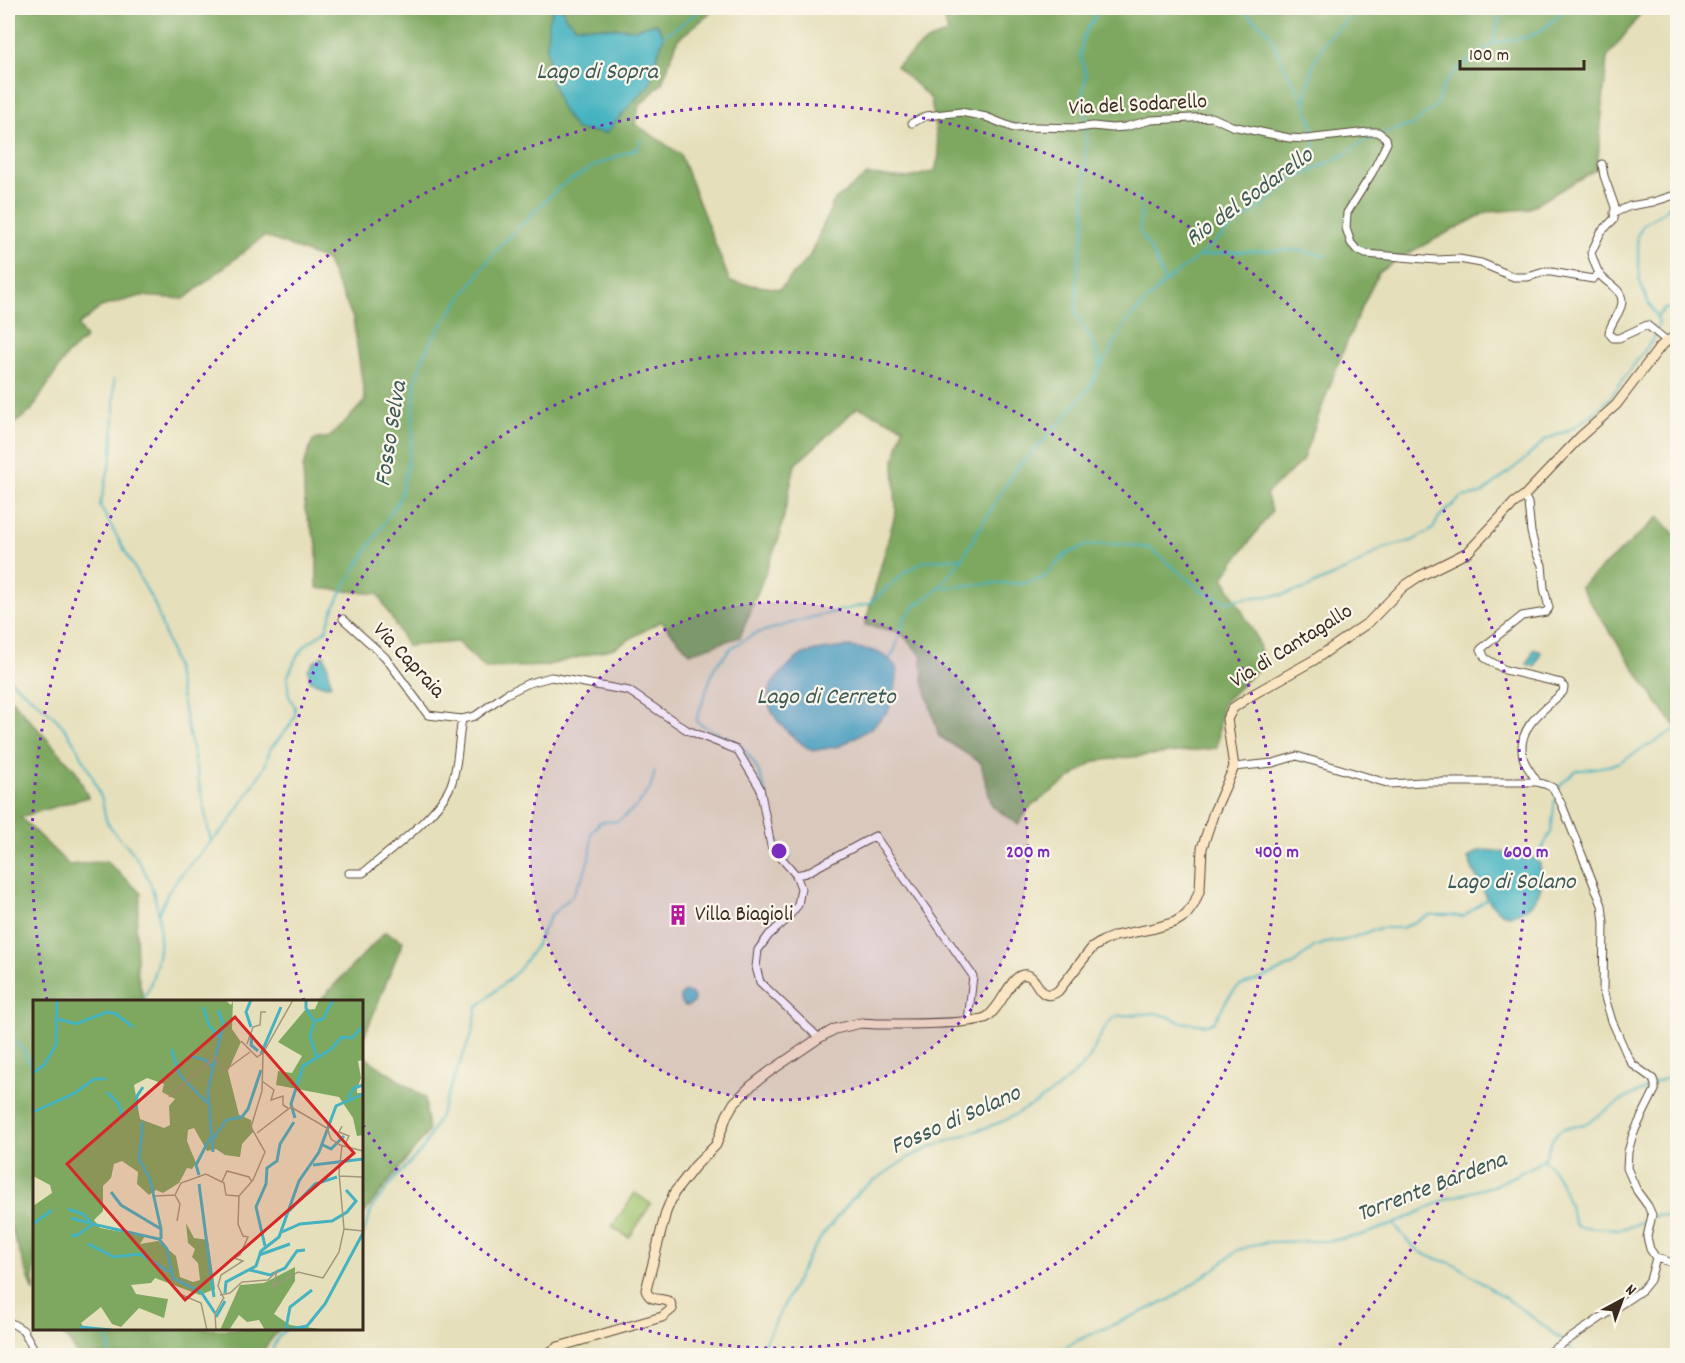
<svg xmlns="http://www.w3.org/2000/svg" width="1685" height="1363" viewBox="0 0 1685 1363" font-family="Dekko,sans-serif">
<rect width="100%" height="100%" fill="#fbf7ec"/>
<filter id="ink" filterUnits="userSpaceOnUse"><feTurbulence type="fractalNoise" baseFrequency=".0167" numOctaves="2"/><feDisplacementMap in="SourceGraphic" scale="12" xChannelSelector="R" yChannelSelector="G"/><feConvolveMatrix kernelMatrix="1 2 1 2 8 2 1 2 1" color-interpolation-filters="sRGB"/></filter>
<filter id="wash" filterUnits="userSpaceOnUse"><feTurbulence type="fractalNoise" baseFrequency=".008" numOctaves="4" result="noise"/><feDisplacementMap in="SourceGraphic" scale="24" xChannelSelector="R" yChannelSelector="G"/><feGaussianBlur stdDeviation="1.35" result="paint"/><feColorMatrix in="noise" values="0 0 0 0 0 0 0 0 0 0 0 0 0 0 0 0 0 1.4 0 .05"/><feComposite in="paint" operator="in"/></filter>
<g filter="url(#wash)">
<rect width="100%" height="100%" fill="#e6dfbb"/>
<!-- green -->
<path fill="#9ec26c" stroke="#6c7645" stroke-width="1.5" d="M635,1193L651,1204L629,1238L612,1227Z"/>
<!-- forest -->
<path fill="#7ea860" stroke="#5c693f" stroke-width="1.5" d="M8,8H554L548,22L633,102L650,84L654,65L656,23L635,29L576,26L565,17L562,9L555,8H714L706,17L678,39L662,83L639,106L635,124L680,154L730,282L780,289L809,257L834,201L867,175L909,178L935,171L939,155L931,99L896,66L927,41L948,33L942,8H1645L1607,58L1597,169L1528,209L1487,212L1399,258L1378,274L1359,313L1336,369L1302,461L1266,494L1272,511L1223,577L1257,638L1264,663L1222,704L1217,748L1095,761L1030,807L1018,824L992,806L981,763L939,736L923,681L922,656L900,632L865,625L896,511L894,463L903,427L858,407L795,465L779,538L740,637L690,653L661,621L614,648L545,666L485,668L457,642L407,646L378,594L317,588V544L305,510L303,467L313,440L330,437L365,401L353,318L326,260L264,236L184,299L141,296L101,307L78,326L86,338L66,356L31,411L8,428Z
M1659,517L1677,537V727L1665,714L1580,587Z
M8,696L76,771L88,797L20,817L69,865L106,861L141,893L136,926L137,972L144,1001L34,1002V1292L8,1220Z
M385,932L403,941L362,1042V1002L321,1001L322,998Z
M362,1055L425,1098L428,1132L362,1216Z
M58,1329H279L259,1356L77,1355L71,1344Z"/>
<!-- water -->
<path fill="#44b2c0" stroke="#406e6f" stroke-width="1.5" d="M554,8L563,9L565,17L576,26L635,29L656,23L664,36L654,65L650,84L633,102L606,133L576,130L561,108L551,80L547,49L548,21Z
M850,647C873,651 884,649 898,670L895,691L888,711L870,729L840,746L812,751C796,740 774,723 769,704C768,699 769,690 771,686C776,677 796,657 804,654C819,649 834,648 850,647Z
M1534,649L1541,652L1535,667L1527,664Z
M324,655C329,664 328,673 331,684L326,686L310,681L308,669L315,661Z
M1481,850L1497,851L1517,856L1532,857L1540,864C1541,874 1543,887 1537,896C1531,907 1515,919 1502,913C1488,907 1474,872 1468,858Z
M680 999a7 7 0 1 1 14 0a7 7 0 1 1-14 0Z"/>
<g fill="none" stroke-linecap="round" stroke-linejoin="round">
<!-- stream -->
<path stroke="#44b2c0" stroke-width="2" d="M1100,8L1083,37L1080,56L1086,74L1083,95L1086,106L1085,187V226L1078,260L1076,314L1095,346L1100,367
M1240,8L1268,31L1284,66L1305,103L1313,126L1315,145L1302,171L1294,179
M664,36L704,8
M1493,44C1504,39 1515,40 1527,37C1543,32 1554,20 1565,8
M1305,102L1314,62L1328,37L1348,19L1357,8
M1384,133L1413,125L1436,106L1443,86L1455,71L1493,44L1500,14L1503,8
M1139,196L1141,209L1140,231L1152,252L1165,282
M1201,256L1232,252L1299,250L1326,256
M1657,317L1649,304L1640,282L1637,236L1644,224L1666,210L1678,196
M114,379V416L112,455L100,506L155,605L175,666L211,842L179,877L168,892L159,913
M941,588L996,583L1022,584L1043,578L1065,555L1087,545L1121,544L1150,548L1203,592L1227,602L1244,598L1281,595L1304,589L1358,564L1381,549L1412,541L1433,529L1439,517L1462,497L1481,494L1524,460L1545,440L1567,431L1588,418L1608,400L1656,335L1659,323L1657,317L1664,309L1678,308
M890,658L895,649L904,619L914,607L939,588L962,558L1015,470L1063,420L1089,388L1100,367L1130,318L1165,282L1199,256L1237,223L1263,206L1293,180L1346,154L1362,142L1376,135
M8,678C24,692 46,708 60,723C74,739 84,760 93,778C96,785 99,792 102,800C104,807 104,815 107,822C113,833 123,840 131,850C165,895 169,952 142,1002
M1558,791L1560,785L1575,771L1608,766L1620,762L1678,728
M211,842L230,822L265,766L270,749L289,727L295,716V707L289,696L287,678L297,656L306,645L326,630L332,612L345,585L400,498L412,441L415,381L425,352L438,330L496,250L559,187L594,166L638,148L641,140
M790,860C786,852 778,844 775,836C773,829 772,821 771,813C766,793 761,770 747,753C735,737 712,733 696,721L714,668L731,648L754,634L813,617L869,604L904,573L924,561L962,558
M1535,861L1551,832L1555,799
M8,1035L22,1048L34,1070
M1543,1159C1562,1175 1567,1201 1575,1224L1579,1227L1620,1229L1633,1226L1648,1218
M1654,1217L1658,1215L1678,1219
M1394,1224C1403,1235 1412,1248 1426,1255C1436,1260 1448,1261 1458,1266L1527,1313L1562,1340
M362,1237L372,1208L397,1176L423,1149L441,1113L473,1030L477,1007L519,970L535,947L551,915L571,897L584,874L591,851V833L600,822L618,821L635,808L650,789L655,771
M105,1328L111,1356
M1566,1344L1578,1356
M269,1356L278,1337L287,1328
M757,1356L778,1317L808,1257L824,1233L859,1191L906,1159L931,1147L1004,1121L1038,1102L1057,1089L1083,1066L1090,1057L1104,1029L1112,1019L1117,1016L1156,1013L1170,1017L1180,1022L1208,1025L1214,1022L1228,998L1235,990L1240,986L1264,978L1292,965L1314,947L1326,943L1346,940L1380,928H1402L1430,915H1451L1463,917L1488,898
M1051,1356L1074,1342L1171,1299L1214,1269L1238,1250L1257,1244L1270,1242L1328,1241L1358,1236L1394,1224L1449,1198L1493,1186L1534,1166L1543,1159L1546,1155L1553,1138L1560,1130L1572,1126L1585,1124L1622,1100L1645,1089L1653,1083L1678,1075
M1291,1356L1309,1347L1345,1352L1352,1356"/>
</g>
</g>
<g filter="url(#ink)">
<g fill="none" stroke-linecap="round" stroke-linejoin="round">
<!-- street casing -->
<g stroke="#554536" stroke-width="9">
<path id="street" d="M912,123L926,116L961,112L986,117L1014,128L1036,127L1078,128L1093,126L1112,128L1125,127L1151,120L1212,117L1232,126L1289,138L1306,139L1368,132H1378L1386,138L1387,143L1372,173L1347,213L1346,228L1351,243L1357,250L1366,254L1436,260L1459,259L1481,263L1514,277H1528L1544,272H1551L1593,279L1599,273
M1602,164L1604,176L1615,207L1614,219L1601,232L1591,253C1594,261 1596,270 1601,276C1609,285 1622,289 1622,302C1621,314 1610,322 1609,333L1613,338H1619L1647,325L1667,341
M1614,213L1630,206L1653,202L1678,194
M1524,496L1528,503L1531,532L1536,552L1542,565L1544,588L1549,608L1546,612L1522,616L1481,649L1485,658L1505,670L1561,683L1564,687L1563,692C1544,710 1516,727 1523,757C1525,766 1533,774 1537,782
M343,619L385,657L428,715L462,719L475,716L506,694L529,683L551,677L629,691L687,730L737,750L760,788L771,846L796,875L801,888L798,905L785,921L769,935L758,950L756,967L760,982L819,1038
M1234,767L1273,763L1297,756L1390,784L1422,782H1537L1547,785L1553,788L1562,805L1602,905L1604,923L1603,991L1612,1021L1627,1055L1632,1064L1653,1079L1655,1085V1090L1633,1134L1628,1152L1627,1168L1637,1191L1648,1206L1652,1215L1647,1237L1650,1249L1656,1258L1667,1261L1678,1266
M349,873H363C388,852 442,813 452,782C459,761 458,740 462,719
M796,875L806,873L875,836L973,976L968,1021
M8,1321L23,1330L38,1356
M1544,1356L1642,1290L1650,1280L1656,1258"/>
</g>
<!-- secondary casing -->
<g stroke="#554536" stroke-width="11">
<path id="secondary" d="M544,1356L558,1347L662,1317L672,1309L670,1302C661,1297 650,1303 646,1290L666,1212L674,1193L695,1166L716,1145L727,1115L734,1103L752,1085L769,1072L819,1038L835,1029L861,1023L877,1024C897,1024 974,1025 987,1017C1001,1008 1010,978 1022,975C1039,971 1037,1006 1058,991L1092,948L1103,941L1115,936L1155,928L1175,922L1186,915L1194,904L1200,889L1202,848L1214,812L1234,767L1227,719L1233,708L1252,695L1314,660L1369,622L1403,587L1418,577L1468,552L1514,503L1524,496L1581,436L1616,405L1660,347L1667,341L1678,335"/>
</g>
<!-- street -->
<use href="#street" stroke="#fff" stroke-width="7"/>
<!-- secondary -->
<use href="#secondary" stroke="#fbe6c4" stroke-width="9"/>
</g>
</g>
<!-- distance rings -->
<circle cx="779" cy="851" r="249" fill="#7b2cbf" fill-opacity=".12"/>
<g fill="none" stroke="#7b2cbf" stroke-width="3" stroke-dasharray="3 6">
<circle cx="779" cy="851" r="249"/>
<path d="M304 1001A498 498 0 1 1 364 1126"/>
<path d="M47 1000A747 747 0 1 1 1334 1351"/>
</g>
<!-- icons -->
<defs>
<g id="building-bare" transform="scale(1.62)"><path d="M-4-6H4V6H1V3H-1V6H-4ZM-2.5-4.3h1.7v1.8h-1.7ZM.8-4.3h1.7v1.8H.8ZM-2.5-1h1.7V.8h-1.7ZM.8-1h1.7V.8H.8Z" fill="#b5179e" stroke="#fbf7ec" stroke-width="2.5" paint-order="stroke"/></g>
</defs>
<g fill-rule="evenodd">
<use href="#building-bare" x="678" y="915"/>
</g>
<g text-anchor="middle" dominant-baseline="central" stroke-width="4.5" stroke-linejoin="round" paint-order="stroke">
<!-- street labels -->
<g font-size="22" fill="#3b2a1e" stroke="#fbf7ec">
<text transform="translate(1138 106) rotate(-3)">Via del Sodarello</text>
<text transform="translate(1292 647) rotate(-32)">Via di Cantagallo</text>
<text transform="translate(408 661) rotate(47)">Via Capraia</text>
</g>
<!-- poi labels -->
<g font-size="22" fill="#3b2a1e" stroke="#fbf7ec" text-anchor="start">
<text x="695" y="915">Villa Biagioli</text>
</g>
<!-- water labels -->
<g font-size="24" font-style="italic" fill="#3e5a57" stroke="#fbf7ec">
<text x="597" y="73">Lago di Sopra</text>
<text transform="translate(1250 198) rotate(-36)">Rio del Sodarello</text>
<text transform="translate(392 434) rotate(-81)">Fosso Selva</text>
<text x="826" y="698">Lago di Cerreto</text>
<text x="1511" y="883">Lago di Solano</text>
<text transform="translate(956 1121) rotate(-24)">Fosso di Solano</text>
<text transform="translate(1432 1188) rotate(-21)">Torrente Bardena</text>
</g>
</g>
<!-- overview -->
<g transform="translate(33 1000)">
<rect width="330" height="330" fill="#e6dfbb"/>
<path d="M0,0H192L198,5L200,1L199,29L208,42L195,71L206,115L218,120L220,132L209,144L207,157L192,155L183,149L174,151L161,128L155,130L154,141L163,163L159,169L154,168L146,183L130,193L123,190L116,195L104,184L105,172L89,161L81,164L78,178L70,186V211L61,220L67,228L112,236L107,244L125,241L143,256L147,277L160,282L167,280L165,263L159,257L162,249L155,243L153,223L161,238L175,240L182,289L167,295L122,278L118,283L98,285L103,294L135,299L131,318L106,308L88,327L79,324L68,307L48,323L52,330H0V206L19,193L17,185L0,176ZM114,78L131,84L129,92L142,99L136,106L137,125L131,128L107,119L101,85ZM286,0H330V60L325,61L328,78L324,89V93H330V135L324,136L320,118L306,97L243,85L245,71L259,73L269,56L245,42L272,10L282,9ZM262,267V281L241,314L257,325L294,330H232L226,320L214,322L206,315L196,330H187L207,285L231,283Z" fill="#7ea860" fill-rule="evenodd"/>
<path fill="none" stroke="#44b2c0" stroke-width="3" d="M273,0V8L281,21M170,7L176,25L187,38L175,90L180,152M185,10L191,25L187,37M25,19L43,24L74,12L83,14L100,27M282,21L290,19L300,0M281,22L277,36L284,58M218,27L213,12L218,0M219,35L218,45L225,51M138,49L147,75L174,103M228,54L248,7M157,56L173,60L179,67M0,73L11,65L23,45L24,0M74,92L85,103L90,116M315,98L321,88L330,85M103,109L104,96L110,87M0,112L42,93L61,79H73M262,118L258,104L270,66L297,50L309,37L319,38L330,26M110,122L106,159L117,179L128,229M179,141L193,120L209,117L215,109L228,70M290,145L298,149L311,136M280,165L330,159M166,175L163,165L178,136M166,184L181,297M78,192L88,205L128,229V239M35,209L50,214L59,223M256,211L282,184L304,177M38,218L56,223M0,224L19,210M249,232L267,224L299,221L314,212L323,201L313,190M38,235L43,236L60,224L126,239L134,249L140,278L168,292L182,313M55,244L81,257L107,254L137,272M232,246L223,207L233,184L234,168L244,161L247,144L261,122M226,255L257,244M217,270L237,275L252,268L264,251L272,250M192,293L193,282L223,266L228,251L246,237L266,181L286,152L303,106L330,94M183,317L192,301M47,327L78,330M253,328L257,307L279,290M252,330L274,326L292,304L330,233"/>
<path fill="none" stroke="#a2977c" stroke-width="1.5" d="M208,41L224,57L230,53M214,44L220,27L227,25L228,12H233M229,81L241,90L238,100L250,96V105L255,108M136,97L183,57L191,71L217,52M309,126L306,132L316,136L312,144M224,133L258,107L294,128L298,139L307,145L330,151M306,176L329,177M189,182L194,171L216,177L219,182M142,195L148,183L173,174L191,183L193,195L206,196M142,195L147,204L144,221M122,196L142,195M311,229L330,231M149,295L168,303L174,330M187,295L197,293L209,282L235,280L244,271L240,287L265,272L290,278L306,252L311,229L306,173L309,145M191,299L185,286L188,275L210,261L201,258L207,255L215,237L210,236L205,224L206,196L220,180L232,152L218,127L229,91L230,53L260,0M183,330L182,314L191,297"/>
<path fill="#d62828" fill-opacity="0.15" stroke="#d62828" stroke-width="3" d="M202,17L321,153L152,300L34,164Z"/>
<rect width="330" height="330" fill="none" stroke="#3b2a1e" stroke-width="3"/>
</g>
<circle cx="779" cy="851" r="9" fill="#7b2cbf" stroke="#fbf7ec" stroke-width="3"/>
<g font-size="18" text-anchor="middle" font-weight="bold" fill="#7b2cbf" stroke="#fbf7ec" stroke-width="4.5" stroke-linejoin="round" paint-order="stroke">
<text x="1028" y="857">200 m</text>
<text x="1277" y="857">400 m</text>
<text x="1526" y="857">600 m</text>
</g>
<!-- margin -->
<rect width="1685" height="1363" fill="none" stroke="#fbf7ec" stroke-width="30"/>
<!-- north arrow -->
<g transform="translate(1622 1300) rotate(41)" stroke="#fbf7ec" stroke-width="4.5" paint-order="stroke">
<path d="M0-4.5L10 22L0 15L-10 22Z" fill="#3b2a1e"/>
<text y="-9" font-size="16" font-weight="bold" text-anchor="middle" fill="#3b2a1e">N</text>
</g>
<!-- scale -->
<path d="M1460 60v9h124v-9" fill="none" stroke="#3b2a1e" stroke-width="3"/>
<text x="1469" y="60" font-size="18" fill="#3b2a1e" stroke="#fbf7ec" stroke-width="4.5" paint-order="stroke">100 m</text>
</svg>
